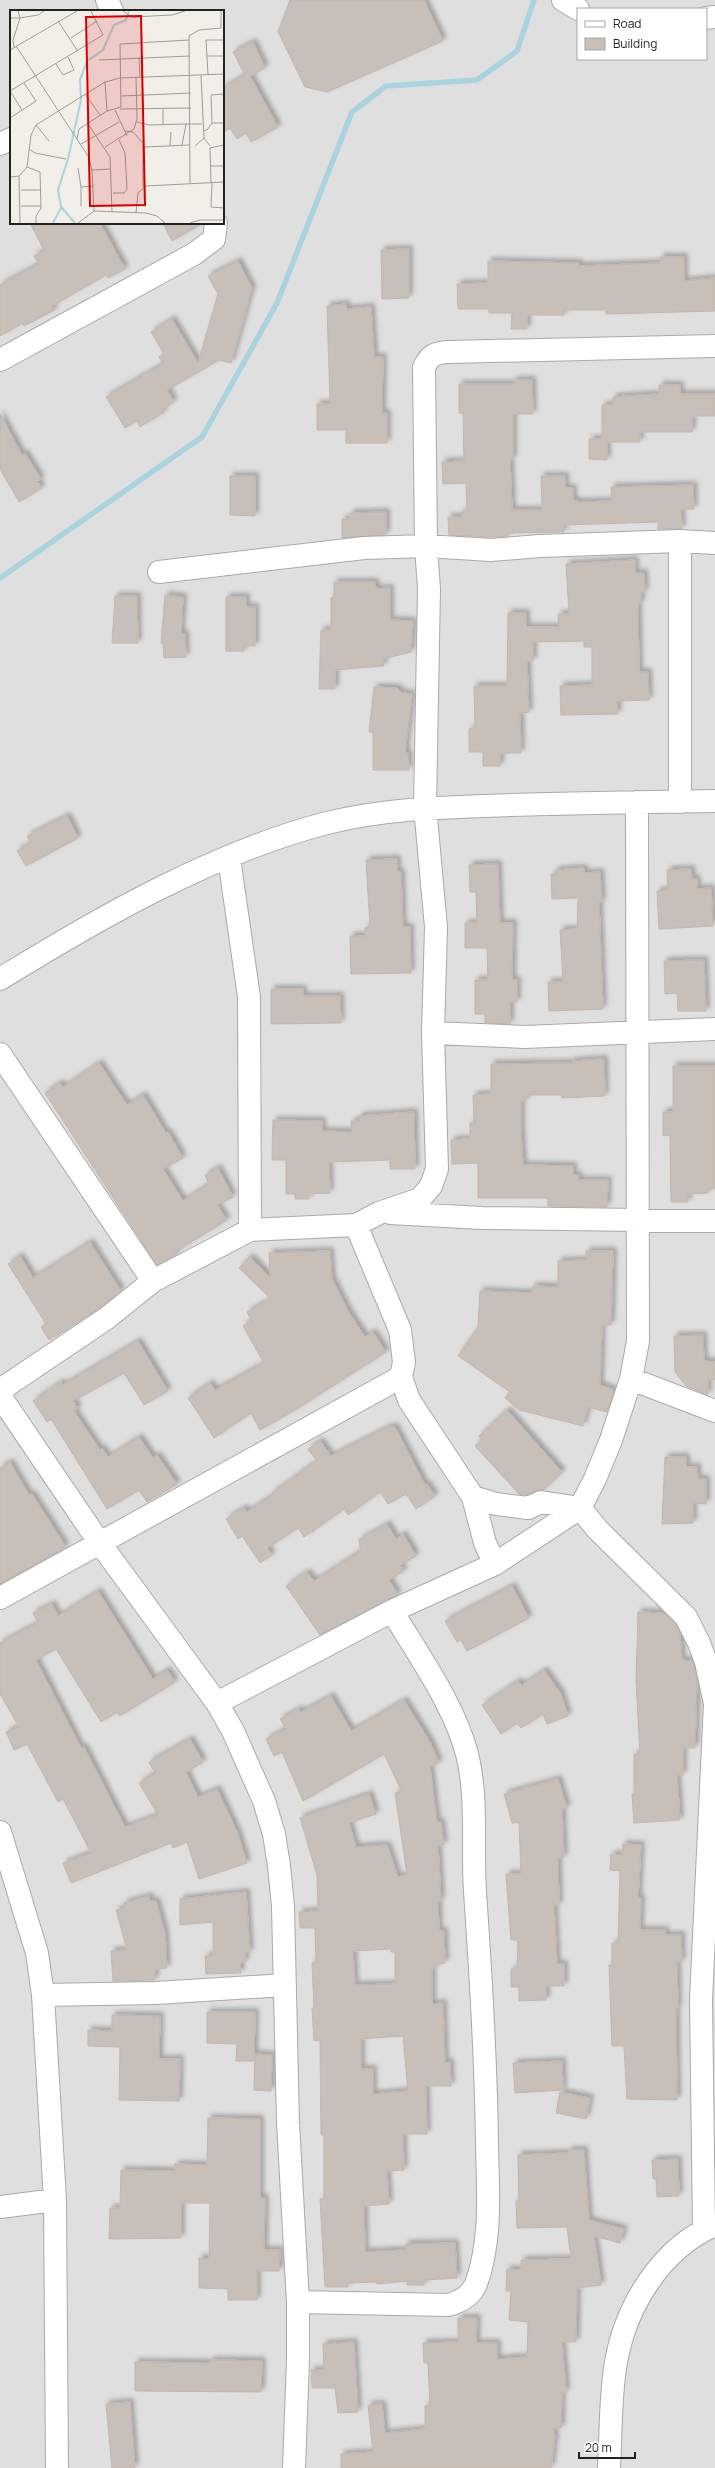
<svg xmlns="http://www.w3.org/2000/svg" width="715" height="2468" viewBox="0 0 715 2468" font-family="Manrope,sans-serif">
<defs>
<filter id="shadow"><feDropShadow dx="3.5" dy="-3.5" stdDeviation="2" flood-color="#0004"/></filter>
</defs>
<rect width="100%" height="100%" fill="#f2efe9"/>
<!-- residential -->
<path fill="#e0dfdf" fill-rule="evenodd" d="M0,0H715V2468H0ZM578,9H706V59H578ZM11,11H223V223H11Z"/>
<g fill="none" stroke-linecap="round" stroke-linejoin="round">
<!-- stream -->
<path stroke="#aad3df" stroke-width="5.5" d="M0,578L202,437L277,303L352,112L386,86L477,80L517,51L534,0"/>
</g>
<!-- building -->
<path fill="#c7bfb8" stroke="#c4b6ab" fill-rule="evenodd" filter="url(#shadow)" d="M290,0H424L443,41L327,92L305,87L278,32Z
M253,42L265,68L250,76L278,127L251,142L246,133L237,139L230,128L223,132V88L245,75L233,52Z
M30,223H100L125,269L108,278L106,275L52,306L54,310L24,326L23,323L0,336V285L39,264L34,256L44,250Z
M163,223H203L172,241Z
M409,249V298L382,299L381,250Z
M660,257H684V281L715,278V311L606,314V310H564V315H527V329H511L512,313H489V309H458L457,284L488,283V261L579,263V266L660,263Z
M238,261L252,288L231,363L219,360L167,390L174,402L162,409L164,412L140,427L137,421L125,428L106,397L163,364L159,357L164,354L151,332L172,319L198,363L218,294L208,276Z
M346,304V309L371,307L374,357H383L382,413H387V443H346V430H317V404H330L327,306Z
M514,380H532L533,414H513V459H510L512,510H542L541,476H565V488H573V500L580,502L612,501L611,487L693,485L694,509H681L682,529H658V522L564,525V532L508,533V536L491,537L449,535L448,517H462V511H467L466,483L443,484L442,462L464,461L463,413H459V384H514Z
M659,385H680V394H715V416H692V432H640V442H607V460L589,459V439H602V405H613V397L659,394Z
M0,414L22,455L25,453L41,479L37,481L42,488L19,502L0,469Z
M230,476H255V516L230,515Z
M386,512V535L342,538V519H350V513Z
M635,560V573H644L645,592H641V603H638L639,672H648L649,700L617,701L618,714L561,715L560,686L592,685V647H584V641L533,642V661H527L529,712L520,713L521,753H500V766H483V752H469V729L475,728L474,686H507L508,613H526V627H559L558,614H569L566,564Z
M334,582H375L376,589L390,588V620L413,621L411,652L383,659L384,666L335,670V689H319L321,630H331V598L334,597Z
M165,595L183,597L181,634H185L186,657L164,658L163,643H161Z
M115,596H137L138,643H112Z
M226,597H246V607H255V646H244V651H226Z
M374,687L397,688L402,693L412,694L405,753H408L409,770H373V732H369Z
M67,816L78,838L26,866L17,851L31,843L27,836Z
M397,859V872H401L403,927H410L411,973L351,974L350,936H365V928L370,927L366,860Z
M498,864L500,923H513L512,980H517V1002H510V1024L485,1023V1014H475V980H488L487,948H465V923H477L476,892H470L469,865Z
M584,868V873L600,872L602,902H599L603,1009L549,1011L548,982H563L560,930L577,929L578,898L552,899L551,874H556V870Z
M691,869L692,879H697V889L711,888L713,926L659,929L657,891L668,890L667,870Z
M704,960L706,1011H678L677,993L665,994L664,961Z
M271,989H303V996H340L341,1023L271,1024Z
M604,1059L605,1096L562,1098V1095H526V1101H521V1131L523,1165L573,1166V1175H579L578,1180H608L607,1207L548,1206V1198H478V1163L452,1164L451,1140L470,1139V1123H474L473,1095L491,1094V1064L572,1063V1061Z
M99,1063L127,1105L143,1095L166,1133L168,1132L183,1158L163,1169L183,1201L209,1184L205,1175L218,1168L233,1197L217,1205L227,1220L175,1252L177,1254L157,1265L45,1093L60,1083L63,1087Z
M673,1066H715V1188L708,1189V1193L688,1194V1202H671L670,1135L663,1136V1112H673Z
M414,1112L415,1169H390V1160L329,1162L330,1193L309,1194V1199H295V1194H286V1160H272L273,1120L322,1121V1131L352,1132L351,1121H359V1116Z
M90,1242L121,1291L100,1308L49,1340L41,1327L46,1324L8,1264L20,1256L33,1278Z
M330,1251L332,1279L348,1311L365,1337L373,1332L386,1352L295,1410L260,1430L251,1413L214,1438L188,1398L210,1383L215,1390L264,1363L243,1326L252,1321L247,1312L271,1299L239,1268L250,1257L270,1277L269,1253Z
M586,1251H613L611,1325H602L600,1385L614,1390L607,1412L588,1407L583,1426L519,1410L505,1398L510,1392L458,1356L478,1327L480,1291L532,1293L533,1286L558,1287V1261L586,1260Z
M703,1335L704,1361L715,1362V1380H708V1395L686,1386L675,1372L674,1336Z
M138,1341L168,1391L144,1405L124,1373L73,1401L78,1408L74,1411L100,1450L102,1448L108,1457L139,1437L153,1458L157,1455L177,1484L147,1502L139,1490L107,1509L51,1419L47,1422L33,1401L61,1382L63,1385Z
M507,1410L562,1472L543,1490L526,1495L519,1494L475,1446L482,1440L479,1436Z
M389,1427H395L425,1485L427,1484L435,1496L416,1509L406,1494L388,1504L380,1492L348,1515L344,1509L304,1537L298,1528L267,1548L272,1555L260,1563L242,1536L238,1539L226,1519L244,1508L247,1512L273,1495L272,1493L317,1461L308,1449L320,1441L331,1456Z
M665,1457H686V1467H697L698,1479H706V1504L693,1503V1523L662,1524Z
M10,1462L29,1495L32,1494L66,1547L0,1584V1468Z
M387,1524L396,1539L403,1534L416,1556L400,1565L404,1571L389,1580L398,1595L320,1635L286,1586L307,1572L314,1581L361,1551L359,1540Z
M512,1586L529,1618L467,1651L461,1640L457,1642L445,1621Z
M98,1591L153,1679L167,1670L175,1682L120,1716L117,1712L101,1722L56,1649L36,1660L81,1748L84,1747L125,1827L158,1815L139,1783L155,1773L149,1762L190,1739L203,1762L186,1772L198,1797L217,1789L238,1834L247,1863L199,1879L187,1842L173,1848L171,1843L71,1883L63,1863L91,1853L63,1799L58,1802L27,1744L14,1750L6,1732L19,1727L0,1694V1643L38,1623L33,1613L52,1604L58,1616Z
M638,1612L664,1613L676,1624L680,1634L682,1660L692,1661L697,1678L695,1748H683V1775H677L680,1820L634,1823L632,1794H634V1754H640L636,1681Z
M544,1670L561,1694L568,1716L547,1724L543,1714L521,1728L517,1723L501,1734L482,1705L518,1681L522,1685Z
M331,1696L351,1731L404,1700L430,1742L439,1763L430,1767L437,1822H441L444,1845H438L441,1901H438L439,1931H444L445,1963L436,1964V1968H432V2004L443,2003L445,2063L450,2062L451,2086H426L427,2134H403L404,2170L387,2171L389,2204L364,2206L365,2252L406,2250L405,2244L455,2243L457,2278L424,2280V2285H407V2281L377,2284V2282L348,2283V2287H325L320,2199H324V2135H321L320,2040L314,2041L312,2008H314L312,1963H316L315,1928H300L299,1912L318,1911L317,1875L300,1818L369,1794L376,1814L349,1823L356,1847L387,1845L398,1877L407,1875L395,1793L402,1792L384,1754L303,1801L282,1752L274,1756L266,1739L286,1729L280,1719L299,1709L301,1712ZM391,1949V1952H395V1984L355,1985L353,1951ZM403,2036L408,2091L373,2094V2069H361V2039Z
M558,1779L567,1808L562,1809L564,1858H558L559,1905H554L557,1964H564V1986H546V2000L519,2001V1987H511V1969H517L518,1940H511L506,1874H521L519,1822L512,1823L504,1794Z
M623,1844L641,1845L638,1898H641L640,1930H665V1935H681L682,1962H677L678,2008H676L677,2100L627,2099L624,2046H612L609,1965H612V1943L618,1944L620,1871L610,1870L611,1854L622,1855Z
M246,1892L250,1953L245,1952V1962L240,1963L241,1973L206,1974L205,1956H213V1922L180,1925V1899Z
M149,1896L150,1901H156L165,1933L167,1968L155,1969V1980L113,1981L111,1951L127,1950L116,1910L125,1908L124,1903Z
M207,2012H255L254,2061H236L237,2044L207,2043Z
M112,2015L160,2016L159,2059H180L179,2101L119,2100L120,2047L88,2046V2030L112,2031Z
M255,2054L272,2055L271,2091L254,2090Z
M562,2061L563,2090L515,2093L513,2063Z
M560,2092L590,2098L586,2119L556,2113Z
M208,2118L260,2119V2198H265L264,2250H280L279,2271H257V2300H228V2289L199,2288V2258L209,2259L210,2203H181V2238L109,2239L110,2208H120L121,2170L175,2171V2164L207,2165Z
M569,2150H584L589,2220L624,2229L620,2243L594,2236L601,2285L577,2288L576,2342H562L566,2392H562L561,2428H553L555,2436L551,2468H341V2454L373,2452L368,2405L382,2404L385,2433L425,2429V2406H430L428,2363H424L423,2343L458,2342V2318H477L476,2343H497V2359L527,2357L528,2322L509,2320L511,2291H506L507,2269L521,2270V2260L571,2259L567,2227L517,2228L516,2201H519L518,2155L569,2153Z
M678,2159L679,2196L657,2197L656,2179H653L652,2160Z
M354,2342L358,2412L338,2413L335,2388H312L311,2370H324L323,2344Z
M211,2360L262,2361L261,2392L135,2391V2362L211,2363Z
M130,2402L135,2468H112L106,2404Z"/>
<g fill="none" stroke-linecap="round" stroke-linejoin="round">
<!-- minor casing -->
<g stroke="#a9a9a9" stroke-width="24">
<path id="minor" d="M107,0L112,11
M563,0L578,9
M706,18L715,17
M0,144L11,139
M0,360L194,254L214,239L216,223
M680,541V802
M159,572L364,548L426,546L491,550L540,546L680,541L715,543
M229,858L249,997L250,1230
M0,979C99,918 214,852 327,823C387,808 449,807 511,805C579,803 647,802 715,801
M433,1033L525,1037L715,1029
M0,1054L153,1281
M390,1213L482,1218L715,1221
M356,1225L400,1330L404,1362L401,1377L409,1400L473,1497L485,1543L495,1564
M631,1379L715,1411
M0,1390L107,1318L153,1281L250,1230L356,1225L379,1213L420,1199L431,1186L437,1169L433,1033L436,927L425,807L429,589L426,546L424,367C430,355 435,353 448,352L715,346
M0,1396L99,1542L217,1703L233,1731L264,1801L274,1834L279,1866L283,1906L288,2123L298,2302V2359L294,2468
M473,1497L496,1504L528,1508L541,1502L580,1508L597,1529L686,1617L699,1643L706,1662L715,1704L701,2000L704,2229
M0,1598L401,1377
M217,1703L392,1611L495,1564L580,1508L595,1479L611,1440L631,1379L638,1341L637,802
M0,1832L37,1953L43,1995L55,2200L57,2468
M43,1995L156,1993L285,1985
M0,2207L55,2200
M298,2302L448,2305C460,2302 471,2296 476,2284C492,2240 488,2191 487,2145C486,2061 481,1977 475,1892C472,1847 478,1797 467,1754C454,1704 418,1655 392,1611
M609,2468C611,2433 610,2396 616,2362C626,2306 661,2248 715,2225"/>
</g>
<!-- minor -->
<use href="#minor" stroke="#fff" stroke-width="22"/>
</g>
<!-- overview -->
<g transform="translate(10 10)">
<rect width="214" height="214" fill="#f2efe9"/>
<path fill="none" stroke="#aad3df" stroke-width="2" d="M43,213L51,198M65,213L51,197L48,180L58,149L71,90L70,70L77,51L93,40L104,15L116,10L119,1"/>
<path fill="none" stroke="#9f9d99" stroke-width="1" d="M113,1L122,7L162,5L175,1M0,8H10L8,1M48,11L67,40M61,28L87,11M6,36L78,146L82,160L84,201M4,37L3,30L10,8L28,5L34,1M0,40L67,1M197,46H214M129,47L130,67M89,50L180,46M46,54L53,65L64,60L58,47M191,65L194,128L200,136M198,65L196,30H214M95,72L97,101M0,81L93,25L81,1M0,81L12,100M75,84L90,105M214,84L201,85L202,113H214M111,86L181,83M110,99L181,98M153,99V114M105,100L117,126M0,108L26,91L14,73M127,112L139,115L177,114M78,114L100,147L102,202M26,115L39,131M115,121L123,122L133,133V177M193,121L197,120L202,113M67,129L69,119L97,101L111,97L110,34L179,30M71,134L109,112M172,135L176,114H192M160,136L161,122M185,136L194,128M95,137L124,119L127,109L126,67M134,137L179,135M19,139L25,143L56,149M200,156H214M17,157L30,162L31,198L26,206V213M68,158L71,177M82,160L101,159M9,166L10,213M0,167L9,166L17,157L21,125L26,115L95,72L110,68L214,64M201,173L200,138L214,135M202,173L201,197L214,198M180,174L179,26L189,20L211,18V1M11,180H30M103,183H114L117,179L115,143L109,130M11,196H31M71,196V177L84,176M126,203L128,183L136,176L214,172M68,213L84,201L136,203L147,206L155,213M180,213L190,210H214"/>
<path fill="#d40000" fill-opacity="0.15" stroke="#d40000" stroke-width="2" d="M131,6L135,195L80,196L76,7Z"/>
<rect width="214" height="214" fill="none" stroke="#222" stroke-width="2"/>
</g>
<!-- legend -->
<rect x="577" y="8" width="130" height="52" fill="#ffffff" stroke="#a7a7a7"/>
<rect x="585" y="21" width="20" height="6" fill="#ffffff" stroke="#a7a7a7"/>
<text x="613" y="28" font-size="12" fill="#222222">Road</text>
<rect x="585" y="38" width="20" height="12" fill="#c7bfb8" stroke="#a7a7a7"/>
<text x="613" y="48" font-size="12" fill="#222222">Building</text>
<!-- scale -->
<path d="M579 2452v6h56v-6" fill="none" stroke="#222222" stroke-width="2"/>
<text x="585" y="2452" font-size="12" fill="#222222" stroke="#ffffff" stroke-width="3" paint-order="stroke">20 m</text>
</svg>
